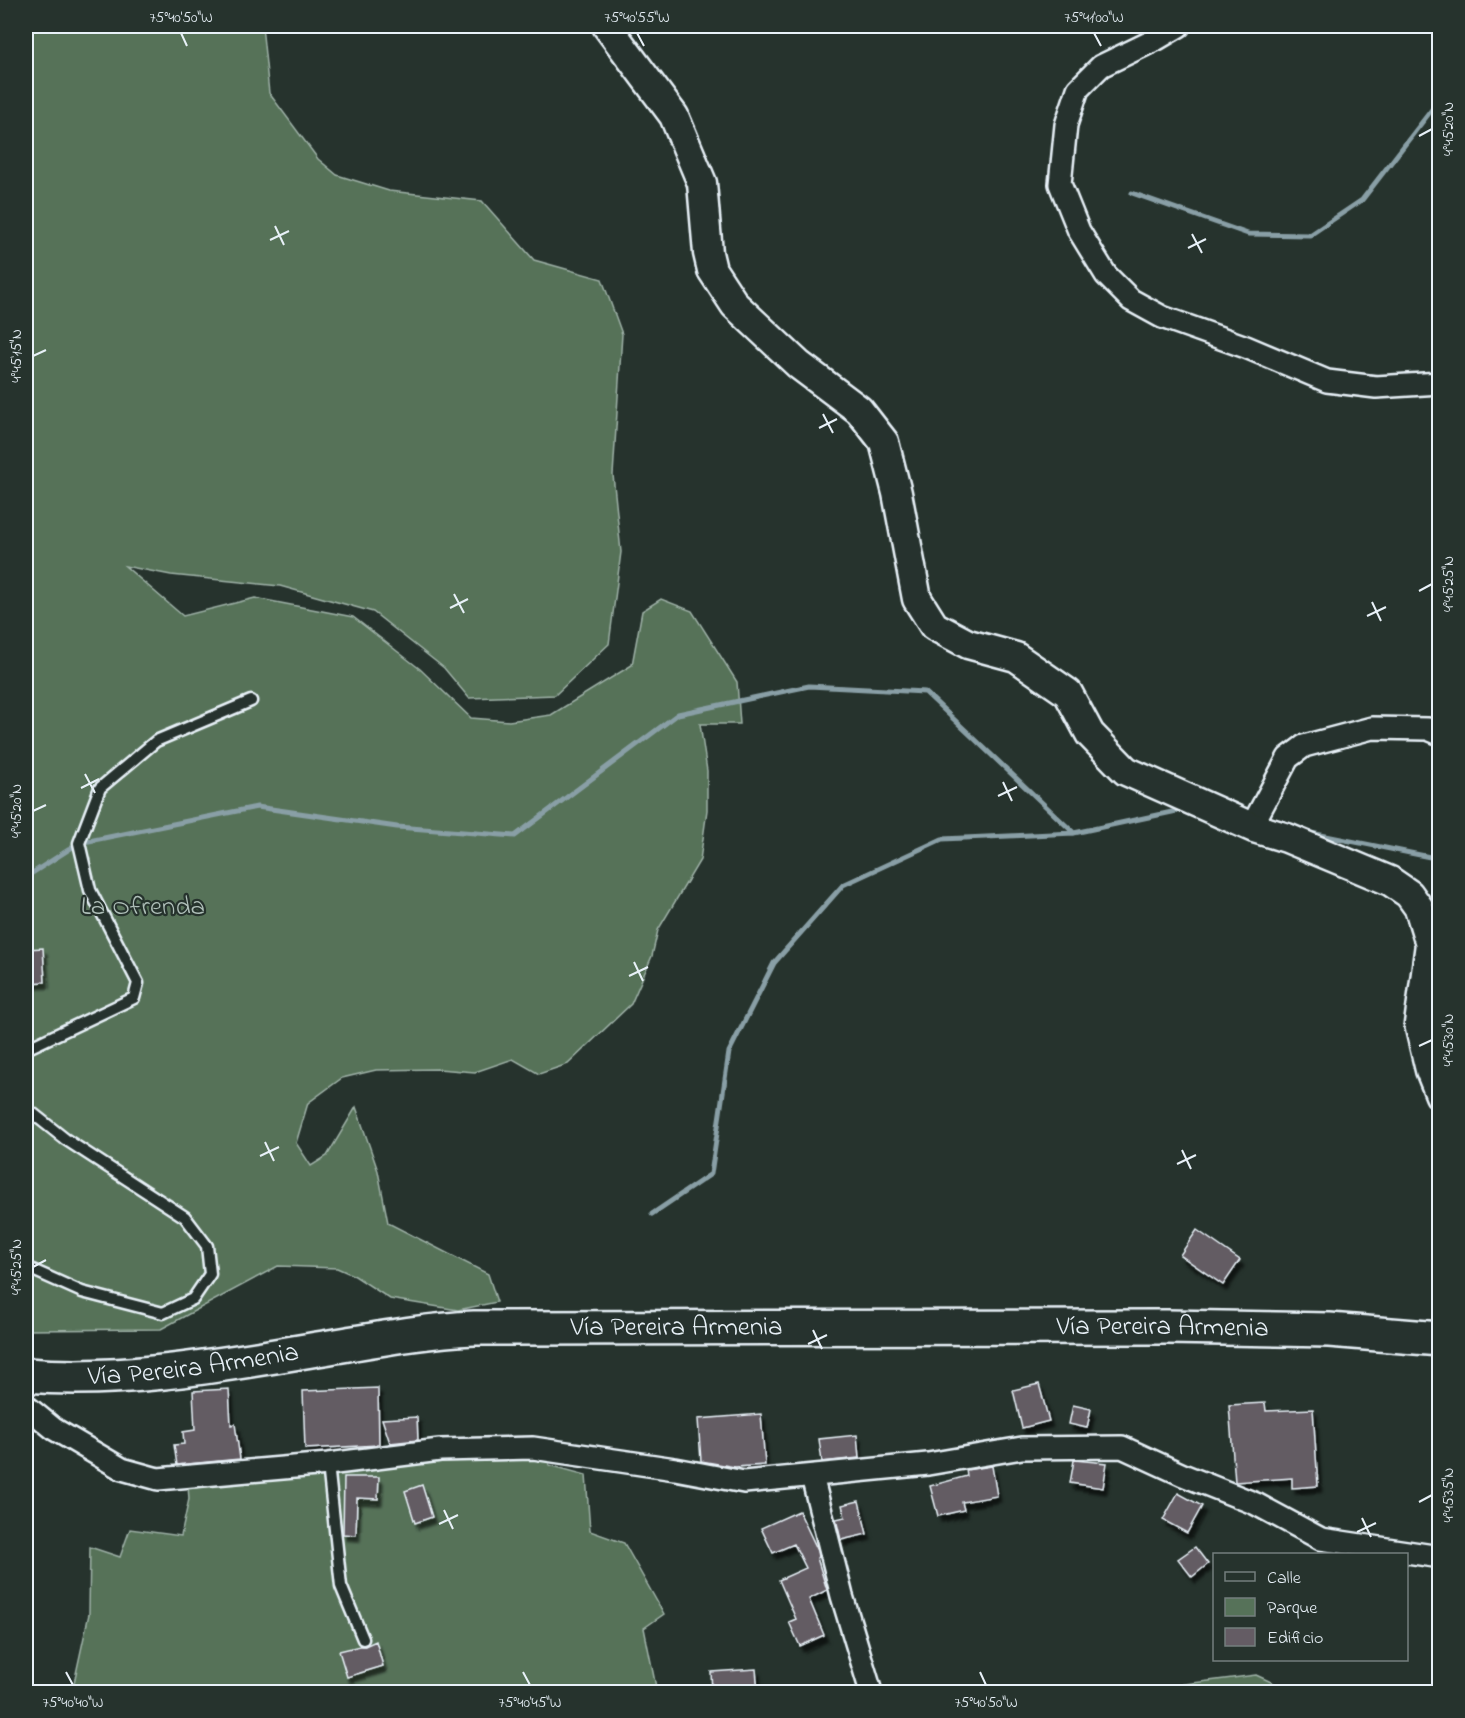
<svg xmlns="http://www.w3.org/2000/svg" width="1465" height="1718" viewBox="0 0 1465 1718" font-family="'Indie Flower',sans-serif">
<defs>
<filter id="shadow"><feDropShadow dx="3.5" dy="6" stdDeviation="1.5" flood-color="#0009"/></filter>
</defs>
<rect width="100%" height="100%" fill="#26332d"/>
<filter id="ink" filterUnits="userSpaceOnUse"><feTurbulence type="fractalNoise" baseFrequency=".0167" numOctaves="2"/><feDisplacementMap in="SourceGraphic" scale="12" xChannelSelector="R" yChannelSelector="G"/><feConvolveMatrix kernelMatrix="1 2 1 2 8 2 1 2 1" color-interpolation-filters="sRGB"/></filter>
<g filter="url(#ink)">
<!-- green -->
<path fill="#567259" stroke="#9fb2a8" stroke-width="1.5" d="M26,26H262L269,93L318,159L337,175L389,191L482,201L534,260L602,279L622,334L613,475L621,552L609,644L555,695L469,698L444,668L373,612L280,586L171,575L125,566L183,616L255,598L353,617L420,669L471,718L509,721L551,715L632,665L642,611L661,599L692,611L737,682L740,724H700L707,771V810L700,860L658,930L652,956L631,1004L568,1064L539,1074L513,1059L475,1072L438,1069L376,1070L342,1078L308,1103L296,1143L311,1166L327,1156L356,1107L378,1171L388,1223L488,1274L497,1302L458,1310L390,1299L355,1276L337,1268L278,1266L161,1329L26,1330Z
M548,1452L549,1465L586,1475L590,1531L624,1543L664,1614L644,1628L657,1692H72L89,1614L90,1547L120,1557L130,1529L181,1536L189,1499L188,1486Z
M1256,1675L1293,1692H1163L1177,1685Z"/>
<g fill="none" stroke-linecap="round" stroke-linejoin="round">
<!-- stream -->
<path stroke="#899fa6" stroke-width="5" d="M1132,193L1248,234L1310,235L1362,200L1440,99
M1306,832L1440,859
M26,877L79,843L257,807L397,827L515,836L678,714L809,686L925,692L1074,833
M652,1214L711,1174L729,1052L774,963L843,885L942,839L1074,833L1186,809"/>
</g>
<!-- building -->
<path fill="#645c64" stroke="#e8f1f8" stroke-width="1.5" filter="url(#shadow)" d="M43,948L45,982L26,983V949Z
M1197,1230L1240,1260L1223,1285L1180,1255Z
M1039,1384L1049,1421L1022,1428L1013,1390Z
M378,1388L379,1445L305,1449L303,1391Z
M229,1389L231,1425L235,1424L240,1459L177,1465L174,1445L184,1444L183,1432L195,1430L193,1391Z
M1265,1403L1266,1411L1313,1409L1318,1486L1292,1488V1478L1235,1482L1229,1405Z
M1073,1405L1091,1409L1087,1428L1069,1424Z
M761,1414L765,1465L735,1467L701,1461L698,1419Z
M417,1417L418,1440L390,1443L382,1419Z
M857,1435L859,1458L822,1462L819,1439Z
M1074,1460L1107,1463L1103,1488L1070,1483Z
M992,1466L997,1496L962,1502L964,1510L938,1516L930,1486L967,1476L966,1470Z
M344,1477H379L378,1499L357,1498L356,1535L343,1534Z
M422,1485L432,1517L415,1523L405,1491Z
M1178,1493L1202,1506L1187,1533L1163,1520Z
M859,1501L867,1534L841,1540L836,1519L845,1517L842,1505Z
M799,1511L818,1551L819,1557L817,1558L827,1590L809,1599L824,1635L800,1646L789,1622L796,1619L779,1580L806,1568L794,1544L773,1553L761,1528Z
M1195,1547L1208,1564L1192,1577L1178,1559Z
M376,1641L383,1666L347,1677L339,1651L360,1646H365Z
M756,1669L758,1692H712L711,1672Z"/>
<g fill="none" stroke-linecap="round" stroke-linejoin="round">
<!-- lane casing -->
<g stroke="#e8f1f8" stroke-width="15">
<path id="lane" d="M26,1049L134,998L138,983L90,890L79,843L100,788L156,741L251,701
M26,1108L65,1139L185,1217L207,1246L210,1274L193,1299L163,1313L82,1292L26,1267
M328,1464L341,1586L363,1639"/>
</g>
<!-- street casing -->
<g stroke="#e8f1f8" stroke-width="26">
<path id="street" d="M1179,26L1157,39L1101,66L1078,89L1066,125L1060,184L1079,231L1106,275L1131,300L1162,317L1246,347L1327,381L1376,387L1440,383
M1254,828L1255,820L1288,758L1304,746L1372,728L1428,729L1440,734
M26,1406L54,1429L122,1469L158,1479L328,1464L440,1450L533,1448L675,1469L744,1482L928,1464L1022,1448L1122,1447L1183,1475L1256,1504L1321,1539L1440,1557
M812,1476L842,1596L871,1692"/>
</g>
<!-- secondary casing -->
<g stroke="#e8f1f8" stroke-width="33">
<path id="secondary" d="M607,26L674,116L702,183L708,253L712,270L735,305L799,365L859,410L884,442L897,493L917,599L934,626L968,644L1016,657L1068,693L1090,734L1126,771L1254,828L1287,838L1390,881L1409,894L1419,908L1430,944L1419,1024L1430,1070L1440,1095"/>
</g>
<!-- primary casing -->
<g stroke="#e8f1f8" stroke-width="38">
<g id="primary">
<path id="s1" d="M26,1375C133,1384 242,1361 348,1344C390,1337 431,1330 474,1328L1167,1327L1329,1330L1440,1339"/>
</g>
</g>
<!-- lane -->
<use href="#lane" stroke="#26332d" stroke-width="10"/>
<!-- street -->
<use href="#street" stroke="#26332d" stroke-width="21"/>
<!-- secondary -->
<use href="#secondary" stroke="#26332d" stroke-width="28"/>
<!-- primary -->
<use href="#primary" stroke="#26332d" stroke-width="33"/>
</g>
</g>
<!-- ticks -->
<path fill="none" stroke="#e8f1f8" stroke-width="2" d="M181,33L187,46M637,33L644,46M1094,33L1101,46M1419,136L1432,129M275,226L284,245M1192,234L1202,253M270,240L289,231M1188,248L1206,239M33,356L46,350M823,414L833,433M819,428L837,419M1419,591L1432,584M454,594L464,613M1372,602L1381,621M450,608L468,599M1367,616L1386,607M85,774L95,793M1003,782L1012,801M81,788L99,779M998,796L1017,787M33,811L46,805M634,962L643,981M629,976L648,967M1419,1046L1432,1040M265,1142L274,1161M1182,1150L1191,1169M260,1156L279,1147M1177,1164L1196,1155M33,1267L46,1260M813,1330L822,1349M808,1344L827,1335M1419,1502L1432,1495M444,1510L453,1529M1362,1518L1371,1537M439,1524L458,1515M1357,1532L1376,1523M66,1672L73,1685M523,1672L530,1685M980,1672L986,1685"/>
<g text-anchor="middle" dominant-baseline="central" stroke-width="4.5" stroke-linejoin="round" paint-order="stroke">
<!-- park labels -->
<g font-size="27" fill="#aebeb8" stroke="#26332d">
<text x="143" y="907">La Ofrenda</text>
</g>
<!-- street labels -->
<g font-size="27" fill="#e8f1f8" stroke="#26332d">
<text stroke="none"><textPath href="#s1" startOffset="654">Vía Pereira Armenia</textPath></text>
<text stroke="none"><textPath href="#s1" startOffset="1140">Vía Pereira Armenia</textPath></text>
<text stroke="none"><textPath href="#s1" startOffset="168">Vía Pereira Armenia</textPath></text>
</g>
</g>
<!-- margin -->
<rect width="1465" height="1718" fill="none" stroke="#26332d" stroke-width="66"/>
<!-- legend -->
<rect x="1213" y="1553" width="195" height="108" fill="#26332d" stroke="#747f7e" stroke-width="1.5"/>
<rect x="1225" y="1572" width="30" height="9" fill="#26332d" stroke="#747f7e" stroke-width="1.5"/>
<text x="1267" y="1583" font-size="18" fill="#e8f1f8">Calle</text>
<rect x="1225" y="1598" width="30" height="18" fill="#567259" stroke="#747f7e" stroke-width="1.5"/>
<text x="1267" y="1613" font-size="18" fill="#e8f1f8">Parque</text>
<rect x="1225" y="1628" width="30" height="18" fill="#645c64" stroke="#747f7e" stroke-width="1.5"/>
<text x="1267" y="1643" font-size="18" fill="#e8f1f8">Edificio</text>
<rect x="33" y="33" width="1399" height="1652" fill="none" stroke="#e8f1f8" stroke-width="2"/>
<g font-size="15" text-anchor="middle" fill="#e8f1f8">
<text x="181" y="22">75°40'50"W</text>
<text x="637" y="22">75°40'55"W</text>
<text x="1094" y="22">75°41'00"W</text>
<text transform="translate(1448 129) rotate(-90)" y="5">4°45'20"N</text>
<text transform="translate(16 356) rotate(-90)" y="5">4°45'15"N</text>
<text transform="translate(1448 584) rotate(-90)" y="5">4°45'25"N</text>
<text transform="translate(16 811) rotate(-90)" y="5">4°45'20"N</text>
<text transform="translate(1448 1040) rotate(-90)" y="5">4°45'30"N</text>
<text transform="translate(16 1267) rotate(-90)" y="5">4°45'25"N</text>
<text transform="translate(1448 1495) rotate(-90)" y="5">4°45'35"N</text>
<text x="73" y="1707">75°40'40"W</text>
<text x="530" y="1707">75°40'45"W</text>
<text x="986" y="1707">75°40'50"W</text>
</g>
</svg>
